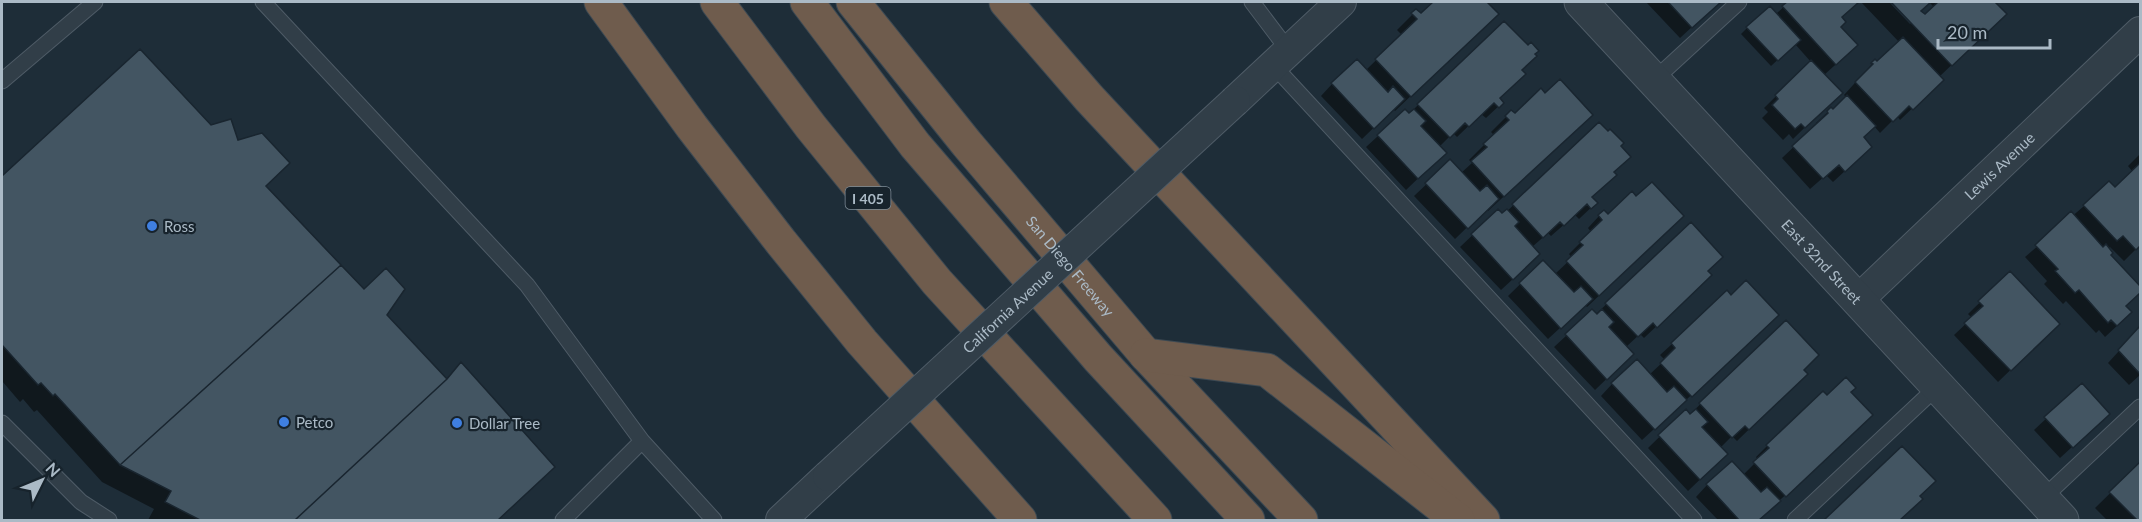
<svg xmlns="http://www.w3.org/2000/svg" width="2142" height="522" viewBox="0 0 2142 522" font-family="Lato,sans-serif">
<rect width="100%" height="100%" fill="#1e2d38"/>
<!-- shadow -->
<path fill="#0007" fill-rule="evenodd" d="M1435,2H1485L1497,14L1395,111L1393,109L1362,139L1321,96L1332,84L1366,70L1402,35L1397,30L1416,11L1421,15Z
M1646,2H1719L1680,38Z
M1789,2H1857L1840,18L1839,27L1844,57L1824,75L1840,93L1793,139L1789,134L1783,140L1762,118L1768,112L1764,108L1811,62L1795,44L1771,66L1741,34L1747,28L1776,14Z
M1861,2H1889L1910,24L1912,22L1893,2H1993L2005,14L1939,77L1942,80L1900,120L1897,116L1880,133L1874,126L1862,138L1859,158L1833,182L1826,175L1810,189L1782,158L1817,125L1816,123L1831,109L1833,111L1847,98L1844,95L1872,64L1877,63L1899,42ZM1929,2L1934,7L1924,16L1919,11Z
M140,51L210,127L237,142L264,187L445,380L461,365L553,467L498,520H148L154,509L102,482L37,410L34,412L23,399L20,402L2,381V178Z
M1520,70L1498,99L1502,103L1486,118L1481,114L1457,137L1453,133L1439,147L1433,164L1406,190L1366,147L1378,136L1408,115L1418,105Z
M1511,112L1515,116L1576,130L1488,211L1486,209L1455,239L1414,196L1450,162L1461,173L1472,163L1469,160L1494,135L1491,132Z
M1599,124L1613,173L1591,198L1596,203L1579,219L1575,215L1551,236L1548,233L1532,247L1527,266L1501,290L1460,247L1498,211L1502,216Z
M2140,154V245L2124,261L2110,247L2108,249L2109,255L2140,288V291L2125,306L2119,324L2105,337L2099,330L2096,333L2066,301L2063,304L2044,284L2047,281L2025,257L2084,206L2115,189L2133,172L2128,166Z
M1599,216L1671,228L1587,307L1585,305L1548,339L1508,296L1543,262L1555,274L1572,258L1569,254L1591,232L1588,228Z
M1691,224L1706,271L1698,287L1644,338L1640,334L1626,347L1620,366L1595,390L1554,347L1592,312L1595,315Z
M2010,273L2058,324L1998,382L1954,335L1972,318L1968,314Z
M1731,297L1766,327L1642,440L1601,396L1612,384L1649,375L1665,360L1660,355L1672,344Z
M1786,323L1802,370L1806,374L1737,441L1732,436L1720,448L1714,466L1688,491L1648,448L1686,411L1689,415Z
M2140,328V375L2129,385L2108,363Z
M2082,385L2096,425L2060,458L2034,430Z
M1827,397L1860,427L1758,520H1718L1696,497L1707,485L1743,475L1758,460L1756,457L1767,446Z
M1902,448L1921,499L1898,520H1826Z
M2140,464V520H2107L2095,508Z"/>
<!-- building -->
<path fill="#435562" stroke="#19252f" stroke-width="1.5" d="M1433,2H1487L1499,14L1411,97L1375,59L1417,19L1411,13L1416,9L1421,13Z
M1668,2H1721L1692,28Z
M1787,2H1859L1842,17L1846,22L1841,27L1858,45L1836,65L1782,6Z
M1891,2H1931L1921,11L1925,14L1938,2H1995L2007,14L1952,66Z
M1770,6L1801,40L1778,61L1746,27Z
M1504,21L1528,45L1531,42L1539,51L1535,54L1537,56L1522,70L1526,74L1500,98L1504,103L1499,108L1494,103L1469,127L1465,123L1450,138L1417,104Z
M1903,37L1944,80L1913,110L1909,106L1893,122L1855,82L1873,64L1871,63L1875,59L1877,61Z
M140,49L211,125L231,119L238,140L262,133L290,163L266,186L341,265L120,465L55,394L53,396L41,383L38,385L2,345V176Z
M1357,59L1388,92L1393,86L1405,99L1374,129L1331,83Z
M1811,60L1843,93L1805,128L1801,124L1795,129L1772,105L1778,99L1775,95Z
M1560,79L1593,115L1504,197L1471,161L1487,147L1483,144L1509,120L1505,116L1511,110L1515,113L1541,88L1545,93Z
M1847,95L1876,126L1864,137L1872,147L1845,172L1839,165L1823,179L1792,146L1828,113L1827,111L1831,107L1833,109Z
M1405,109L1409,113L1414,109L1426,121L1421,126L1447,153L1418,179L1377,135Z
M1599,122L1608,131L1610,129L1624,143L1621,146L1631,157L1614,172L1617,175L1592,197L1598,203L1591,209L1587,204L1564,226L1560,222L1543,238L1512,204Z
M1450,159L1480,191L1487,185L1499,199L1468,229L1425,183Z
M2140,163V246L2136,250L2123,236L2117,241L2083,205L2109,181L2115,187Z
M1652,182L1684,216L1599,296L1566,261L1583,245L1579,242L1602,220L1598,215L1604,210L1608,214L1632,191L1636,196Z
M1498,209L1502,213L1507,209L1519,222L1515,226L1540,254L1513,280L1471,234Z
M2071,211L2103,247L2106,244L2113,253L2111,255L2140,286V293L2126,306L2132,312L2117,326L2111,320L2108,323L2079,290L2075,293L2055,271L2058,269L2035,245Z
M1691,222L1723,257L1708,271L1712,275L1657,328L1653,323L1638,337L1605,303Z
M1543,260L1574,292L1581,286L1593,299L1561,329L1519,283Z
M341,265L364,289L386,268L405,289L387,315L447,379L295,520H200L165,502L171,491L120,465Z
M2010,271L2060,324L2011,371L1964,323L1983,306L1978,301Z
M1746,280L1779,315L1692,397L1660,363L1675,348L1671,343L1727,290L1731,295Z
M1592,309L1597,314L1602,309L1614,322L1609,327L1634,354L1607,380L1565,334Z
M1786,320L1819,355L1804,370L1808,374L1749,430L1745,426L1732,438L1699,403Z
M2140,326V374L2118,350Z
M1637,359L1667,392L1674,386L1687,400L1655,430L1611,383Z
M461,362L555,467L498,520H295L447,379Z
M1846,377L1856,388L1851,392L1873,415L1786,497L1753,462L1769,448L1766,445L1823,391L1827,395Z
M2082,383L2110,414L2073,448L2044,417Z
M1686,409L1690,414L1696,409L1708,422L1702,427L1728,454L1700,480L1658,435Z
M1902,446L1936,481L1920,496L1923,499L1900,520H1824Z
M1732,461L1761,492L1767,487L1781,501L1759,520H1739L1706,484Z
M2140,462V520H2137L2109,492Z"/>
<g fill="none" stroke-linecap="round" stroke-linejoin="round">
<!-- service casing -->
<g stroke="#4f5c67" stroke-width="17">
<path id="service" d="M263,2L527,285L642,441
M1252,2L1289,51
M1273,65L1694,520
M1654,80L1739,2
M2,81L95,2
M2,423L81,502L109,520
M2042,499L2140,407
M563,520L642,441L714,520
M1795,520L1938,386"/>
</g>
<!-- minor casing -->
<g stroke="#4f5c67" stroke-width="32">
<g id="minor">
<path d="M1235,101L1341,2"/>
<path id="s1" d="M1858,300L2140,32"/>
<path d="M781,520L828,476"/>
</g>
</g>
<!-- tertiary casing -->
<g stroke="#4f5c67" stroke-width="35">
<g id="tertiary">
<path id="s2" d="M1581,2L2062,520"/>
</g>
</g>
<!-- motorway casing -->
<g stroke="#3c4953" stroke-width="35">
<g id="motorway">
<path d="M601,2L692,127L781,242L862,342L1020,520"/>
<path d="M717,2L811,127L937,282L1155,520"/>
<path d="M807,2L915,145L1098,358L1248,520"/>
<path id="s3" d="M853,2L967,144L1146,355L1301,520"/>
<path d="M1006,2L1089,98L1483,520"/>
<path d="M1146,355L1267,370L1458,520"/>
</g>
</g>
<!-- service -->
<use href="#service" stroke="#313e48" stroke-width="15"/>
<!-- minor -->
<use href="#minor" stroke="#313e48" stroke-width="30"/>
<!-- tertiary -->
<use href="#tertiary" stroke="#313e48" stroke-width="33"/>
<!-- motorway -->
<use href="#motorway" stroke="#6f5c4d" stroke-width="33"/>
<!-- minor-bridge casing -->
<g stroke="#4f5c67" stroke-width="32" stroke-linecap="butt">
<g id="minor-bridge">
<path id="s4" d="M828,476L1235,101"/>
</g>
</g>
<!-- minor-bridge -->
<use href="#minor-bridge" stroke="#313e48" stroke-width="30"/>
</g>
<!-- markers -->
<g fill="#3f7fe0" stroke="#17232c" stroke-width="2">
<circle cx="152" cy="226" r="6"/>
<circle cx="284" cy="422" r="6"/>
<circle cx="457" cy="423" r="6"/>
</g>
<g text-anchor="middle" dominant-baseline="central" stroke-width="4.5" stroke-linejoin="round" paint-order="stroke">
<!-- shield labels -->
<rect fill="#17232c" stroke="#7f8d98" stroke-width="1.5" x="845.5" y="187" width="45" height="22" rx="4.5"/>
<g font-size="14" font-weight="bold" fill="#abbac6">
<text x="868" y="198">I 405</text>
</g>
<!-- street labels -->
<g font-size="15" fill="#abbac6" stroke="#17232c">
<text stroke="none"><textPath href="#s1" startOffset="195">Lewis Avenue</textPath></text>
<text stroke="none"><textPath href="#s2" startOffset="354">East 32nd Street</textPath></text>
<text stroke="none"><textPath href="#s3" startOffset="342">San Diego Freeway</textPath></text>
<text stroke="none"><textPath href="#s4" startOffset="244">California Avenue</textPath></text>
</g>
<!-- poi labels -->
<g font-size="15" fill="#abbac6" stroke="#17232c" text-anchor="start">
<text x="164" y="226">Ross</text>
<text x="296" y="422">Petco</text>
<text x="469" y="423">Dollar Tree</text>
</g>
</g>
<!-- border -->
<rect width="2142" height="522" fill="none" stroke="#abbac6" stroke-width="6"/>
<!-- north arrow -->
<g transform="translate(42 480) rotate(47)" stroke="#17232c" stroke-width="4.5" paint-order="stroke">
<path d="M0-4.5L10 22L0 15L-10 22Z" fill="#abbac6"/>
<text y="-9" font-size="16" font-weight="bold" text-anchor="middle" fill="#abbac6">N</text>
</g>
<!-- scale -->
<path d="M1938 39v9h112v-9" fill="none" stroke="#abbac6" stroke-width="3"/>
<text x="1947" y="39" font-size="18" fill="#abbac6" stroke="#17232c" stroke-width="4.5" paint-order="stroke">20 m</text>
</svg>
